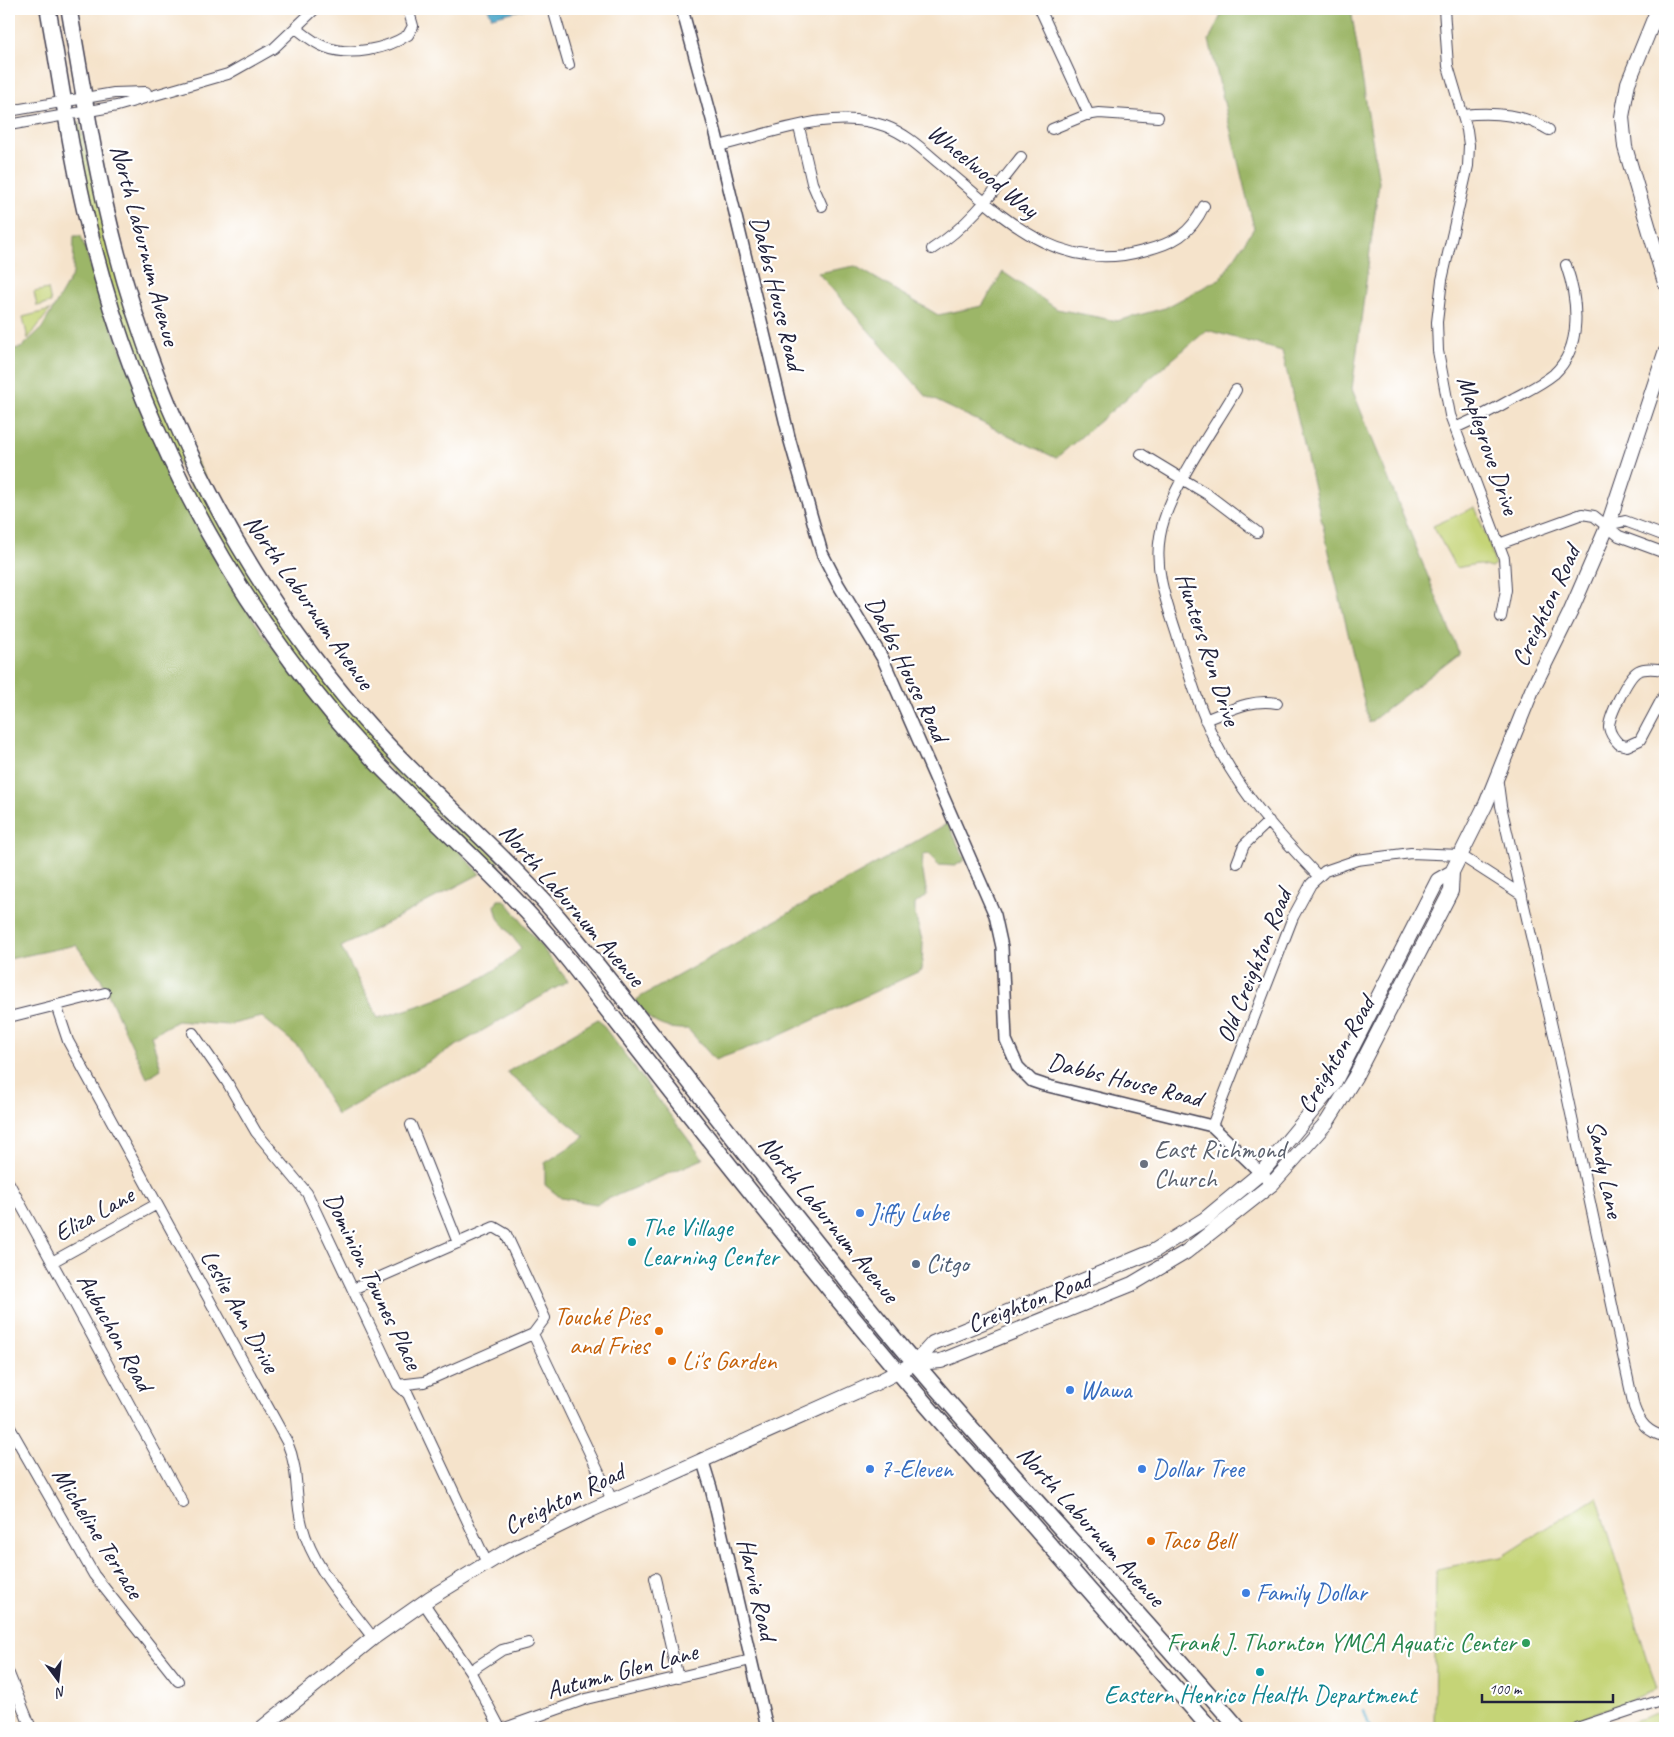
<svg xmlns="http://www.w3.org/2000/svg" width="1674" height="1737" viewBox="0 0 1674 1737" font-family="Caveat,sans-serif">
<rect width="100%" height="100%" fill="#fff"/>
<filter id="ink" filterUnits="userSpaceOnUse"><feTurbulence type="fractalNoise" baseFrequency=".02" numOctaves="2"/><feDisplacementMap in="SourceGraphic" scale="10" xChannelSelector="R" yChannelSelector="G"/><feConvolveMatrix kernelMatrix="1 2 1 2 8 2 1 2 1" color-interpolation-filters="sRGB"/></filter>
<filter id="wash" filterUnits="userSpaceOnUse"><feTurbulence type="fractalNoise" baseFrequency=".0096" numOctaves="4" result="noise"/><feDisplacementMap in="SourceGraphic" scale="20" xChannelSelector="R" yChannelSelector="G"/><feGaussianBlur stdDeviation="1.12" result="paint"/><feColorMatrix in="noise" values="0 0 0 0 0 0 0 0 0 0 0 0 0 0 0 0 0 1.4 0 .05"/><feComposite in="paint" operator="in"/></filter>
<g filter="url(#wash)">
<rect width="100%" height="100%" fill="#f5e3cb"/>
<!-- green -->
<path fill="#c5d477" stroke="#747b59" d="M79,121L91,172L158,390L287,628L497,860L500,867L497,870H493L371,750L282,641L212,530L157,418L109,283L89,200L76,125Z
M48,289L51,303L37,306L34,292Z
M50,310L28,339L23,317Z
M1475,507L1491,549L1495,565L1491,568L1477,564L1456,568L1433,526Z
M1597,1496L1657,1690L1554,1728H1434L1436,1569L1501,1557Z
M1664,1711L1665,1728H1616Z"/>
<!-- forest -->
<path fill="#9cb668" stroke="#5f6c52" d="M1224,9H1351L1379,182L1352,389L1459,653L1369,723L1282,351L1207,330L1056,458L926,396L818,273L855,266L938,315L982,306L1003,272L1057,309L1117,321L1165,308L1221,278L1254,228L1209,40Z
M74,236H81L107,316L191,515L228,582L270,644L480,874L341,947L378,1018C426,1005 487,984 521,948L498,918L495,906L498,900H505L568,981L337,1115L300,1048L262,1017L228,1025L177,1021L151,1035L161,1069L147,1078L101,979L76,945L9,959V349L21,348L42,328L73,274Z
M948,823L965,860L955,866L938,865L930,854L923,855L922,867L927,895L915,904V915L923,943L922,970L770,1040L715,1060L688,1029C663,1030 648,1022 635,1001L642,996Z
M598,1019L703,1159L596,1204L561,1198L545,1185V1163L585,1137L507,1072Z"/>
<!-- water -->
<path fill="#4aa7c9" stroke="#366482" d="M488,9H525L492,17Z"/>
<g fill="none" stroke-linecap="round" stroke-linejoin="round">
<!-- stream -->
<path stroke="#4aa7c9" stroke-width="2.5" d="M1364,1711L1370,1728"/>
</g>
</g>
<g filter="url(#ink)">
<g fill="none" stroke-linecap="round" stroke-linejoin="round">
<!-- minor casing -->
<g stroke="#423f51" stroke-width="12">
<path id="minor" d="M553,9L569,65
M1040,9L1089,115
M1444,9L1448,66L1467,130L1469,145L1468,166L1442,280L1437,322L1438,351L1450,415L1504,558L1506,590L1501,617
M296,28C305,35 314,43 325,47C351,57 386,49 408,35L413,26L408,9
M9,111L114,93L146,92
M1463,115C1491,112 1524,114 1549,130
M9,125L117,106L228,74L274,48L315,9
M799,127L812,183L822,206
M1052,129L1086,115L1099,113L1158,117
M719,146C771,134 833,107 885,126C907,134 923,150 941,165C1001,215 1056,275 1143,251C1174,243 1190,235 1204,206
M932,249C969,226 995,190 1021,157
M1236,390C1213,430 1167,492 1160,536C1154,569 1166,601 1176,632C1188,671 1199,709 1217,745C1241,794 1281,837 1318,876
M1455,428C1475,419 1495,409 1514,398C1527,391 1542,384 1554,374C1583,347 1578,300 1566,265
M1141,454L1207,494L1257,532
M1608,525L1625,521L1665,536
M1499,544L1582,514L1594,516L1619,536L1665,553
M1665,670C1656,669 1646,667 1638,671C1628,676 1609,717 1609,727C1610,734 1615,740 1619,744L1627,746L1640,740L1665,693
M1205,720C1229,711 1251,698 1277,703
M1497,776L1501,806L1556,1044L1634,1407C1640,1424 1648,1432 1665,1437
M1237,863L1244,845L1269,821
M56,1005L68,1041L287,1442C300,1472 294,1495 302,1525C313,1568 347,1603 373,1638
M9,1017L105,993
M193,1033L227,1082L256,1132L307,1193L398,1385L408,1394L487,1563
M411,1125L458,1243
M1212,1126L1293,917L1311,884L1325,871L1357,860L1411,853L1460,855L1522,895
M9,1183L183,1503
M52,1262L157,1204
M353,1289L494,1227L506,1234L545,1318L533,1334L612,1500
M398,1385L424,1382L533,1334
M9,1426L94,1575L178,1681
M655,1578L678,1678
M423,1602L470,1671L500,1728
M470,1671L502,1650L528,1643
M9,1674L31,1728
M505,1728L586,1699L751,1660
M1577,1728L1658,1701"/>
</g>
<!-- tertiary casing -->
<g stroke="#423f51" stroke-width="14">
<path id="tertiary" d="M682,9L716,134L790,441L822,553L838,584L883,659L995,915L1002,947L1006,1040L1018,1067L1032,1081L1044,1085L1212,1126L1272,1184
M702,1459L711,1488L767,1728"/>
</g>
<!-- secondary casing -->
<g stroke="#423f51" stroke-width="16">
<path id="secondary" d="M1658,9L1628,83L1622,117L1625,147L1665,283
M915,1363L941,1361L1132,1284L1186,1252L1272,1184L1327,1122L1355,1077L1451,891L1452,872L1486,804L1532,690L1570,613L1608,525L1665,353
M262,1728L373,1638L430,1598L507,1551L591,1510L878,1382L915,1363L933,1343L1154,1251L1205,1219L1262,1172L1332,1087L1438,880L1452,872"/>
</g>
<!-- primary casing -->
<g stroke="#423f51" stroke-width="18">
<path id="primary" d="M48,9C61,82 71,156 89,228C132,408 217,575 335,717C408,803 500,873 570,962C685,1110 801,1258 923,1401C950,1433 979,1464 1007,1496C1075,1574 1142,1651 1210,1728
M69,9C83,89 95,170 116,249C161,421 244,581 361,716C426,791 505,852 568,929C678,1064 782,1204 893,1337C1004,1470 1125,1596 1238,1728"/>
</g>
<!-- minor -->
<use href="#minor" stroke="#fff" stroke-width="10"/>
<!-- tertiary -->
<use href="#tertiary" stroke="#fff" stroke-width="11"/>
<!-- secondary -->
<use href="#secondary" stroke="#fff" stroke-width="14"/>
<!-- primary -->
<use href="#primary" stroke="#fff" stroke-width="15"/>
</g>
</g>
<!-- markers -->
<circle fill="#6b7280" stroke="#fff" stroke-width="2" cx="1144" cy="1164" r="5"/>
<g fill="#3f7fe0" stroke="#fff" stroke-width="2">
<circle cx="860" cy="1213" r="5"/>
<circle cx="1070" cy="1390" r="5"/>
<circle cx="870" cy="1469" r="5"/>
<circle cx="1142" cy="1469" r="5"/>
<circle cx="1246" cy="1593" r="5"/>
</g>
<g fill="#0f9aa8" stroke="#fff" stroke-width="2">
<circle cx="632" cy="1242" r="5"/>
<circle cx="1260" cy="1672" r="5"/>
</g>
<circle fill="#5c6f8a" stroke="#fff" stroke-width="2" cx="916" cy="1264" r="5"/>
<g fill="#e8710a" stroke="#fff" stroke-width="2">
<circle cx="659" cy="1331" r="5"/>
<circle cx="672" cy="1361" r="5"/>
<circle cx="1151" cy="1541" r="5"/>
</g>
<circle fill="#2e9e5b" stroke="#fff" stroke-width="2" cx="1526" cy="1643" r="5"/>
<g text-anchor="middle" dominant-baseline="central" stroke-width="4.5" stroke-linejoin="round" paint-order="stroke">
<!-- street labels -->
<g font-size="25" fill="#22223b" stroke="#fff">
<text transform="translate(983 171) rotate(39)">Wheelwood Way</text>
<text transform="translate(145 245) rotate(75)">North Laburnum Avenue</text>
<text transform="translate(777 293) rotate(76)">Dabbs House Road</text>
<text transform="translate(1488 445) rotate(71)">Maplegrove Drive</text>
<text transform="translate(309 602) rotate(55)">North Laburnum Avenue</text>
<text transform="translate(1546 606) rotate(-65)">Creighton Road</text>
<text transform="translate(1208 649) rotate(72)">Hunters Run Drive</text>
<text transform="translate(907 669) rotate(64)">Dabbs House Road</text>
<text transform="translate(572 905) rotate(49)">North Laburnum Avenue</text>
<text transform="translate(1254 966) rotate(-68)">Old Creighton Road</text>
<text transform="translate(1336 1055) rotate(-60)">Creighton Road</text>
<text transform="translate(1125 1080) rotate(14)">Dabbs House Road</text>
<text transform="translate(1605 1169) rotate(78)">Sandy Lane</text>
<text transform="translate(94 1214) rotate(-29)">Eliza Lane</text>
<text transform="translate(829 1219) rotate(51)">North Laburnum Avenue</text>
<text transform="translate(373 1281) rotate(64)">Dominion Townes Place</text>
<text transform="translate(1029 1302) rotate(-21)">Creighton Road</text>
<text transform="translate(240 1311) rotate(61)">Leslie Ann Drive</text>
<text transform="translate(115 1332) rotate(61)">Aubuchon Road</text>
<text transform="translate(564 1499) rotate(-26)">Creighton Road</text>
<text transform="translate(1091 1526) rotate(48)">North Laburnum Avenue</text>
<text transform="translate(98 1533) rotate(58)">Micheline Terrace</text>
<text transform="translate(757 1589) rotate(77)">Harvie Road</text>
<text transform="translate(622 1671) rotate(-15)">Autumn Glen Lane</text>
</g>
<!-- worship labels -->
<g font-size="25" fill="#5b616d" stroke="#fff" text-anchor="start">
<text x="1154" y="1150">East Richmond<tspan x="1154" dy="29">Church</tspan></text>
</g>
<!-- shop labels -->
<g font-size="25" fill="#366cbe" stroke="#fff" text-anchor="start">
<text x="870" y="1213">Jiffy Lube</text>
<text x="1080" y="1390">Wawa</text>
<text x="880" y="1469">7-Eleven</text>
<text x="1152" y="1469">Dollar Tree</text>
<text x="1256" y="1593">Family Dollar</text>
</g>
<!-- culture labels -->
<g font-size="25" fill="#0d838f" stroke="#fff" text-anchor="start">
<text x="642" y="1228">The Village<tspan x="642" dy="29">Learning Center</tspan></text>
<text x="1260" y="1695" text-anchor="middle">Eastern Henrico Health Department</text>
</g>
<!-- service labels -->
<g font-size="25" fill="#4e5e75" stroke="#fff" text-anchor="start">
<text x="926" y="1264">Citgo</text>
</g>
<!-- food labels -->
<g font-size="25" fill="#c56008" stroke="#fff" text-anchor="start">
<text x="649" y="1317" text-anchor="end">Touché Pies<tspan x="649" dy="29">and Fries</tspan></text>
<text x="682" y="1361">Li's Garden</text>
<text x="1161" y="1541">Taco Bell</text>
</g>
<!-- leisure labels -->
<g font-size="25" fill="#27864d" stroke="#fff" text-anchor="end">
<text x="1516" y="1643">Frank J. Thornton YMCA Aquatic Center</text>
</g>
</g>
<!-- margin -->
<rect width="1674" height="1737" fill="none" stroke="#fff" stroke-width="30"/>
<!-- north arrow -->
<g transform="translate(58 1680) rotate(165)" stroke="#ffffff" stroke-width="4" paint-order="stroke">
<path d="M0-4L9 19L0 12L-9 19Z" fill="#22223b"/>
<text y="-8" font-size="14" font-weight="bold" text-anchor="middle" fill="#22223b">N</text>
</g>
<!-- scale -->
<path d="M1482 1694v8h131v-8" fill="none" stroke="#22223b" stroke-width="2.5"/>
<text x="1489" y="1694" font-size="15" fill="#22223b" stroke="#ffffff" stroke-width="4" paint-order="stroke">100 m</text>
</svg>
